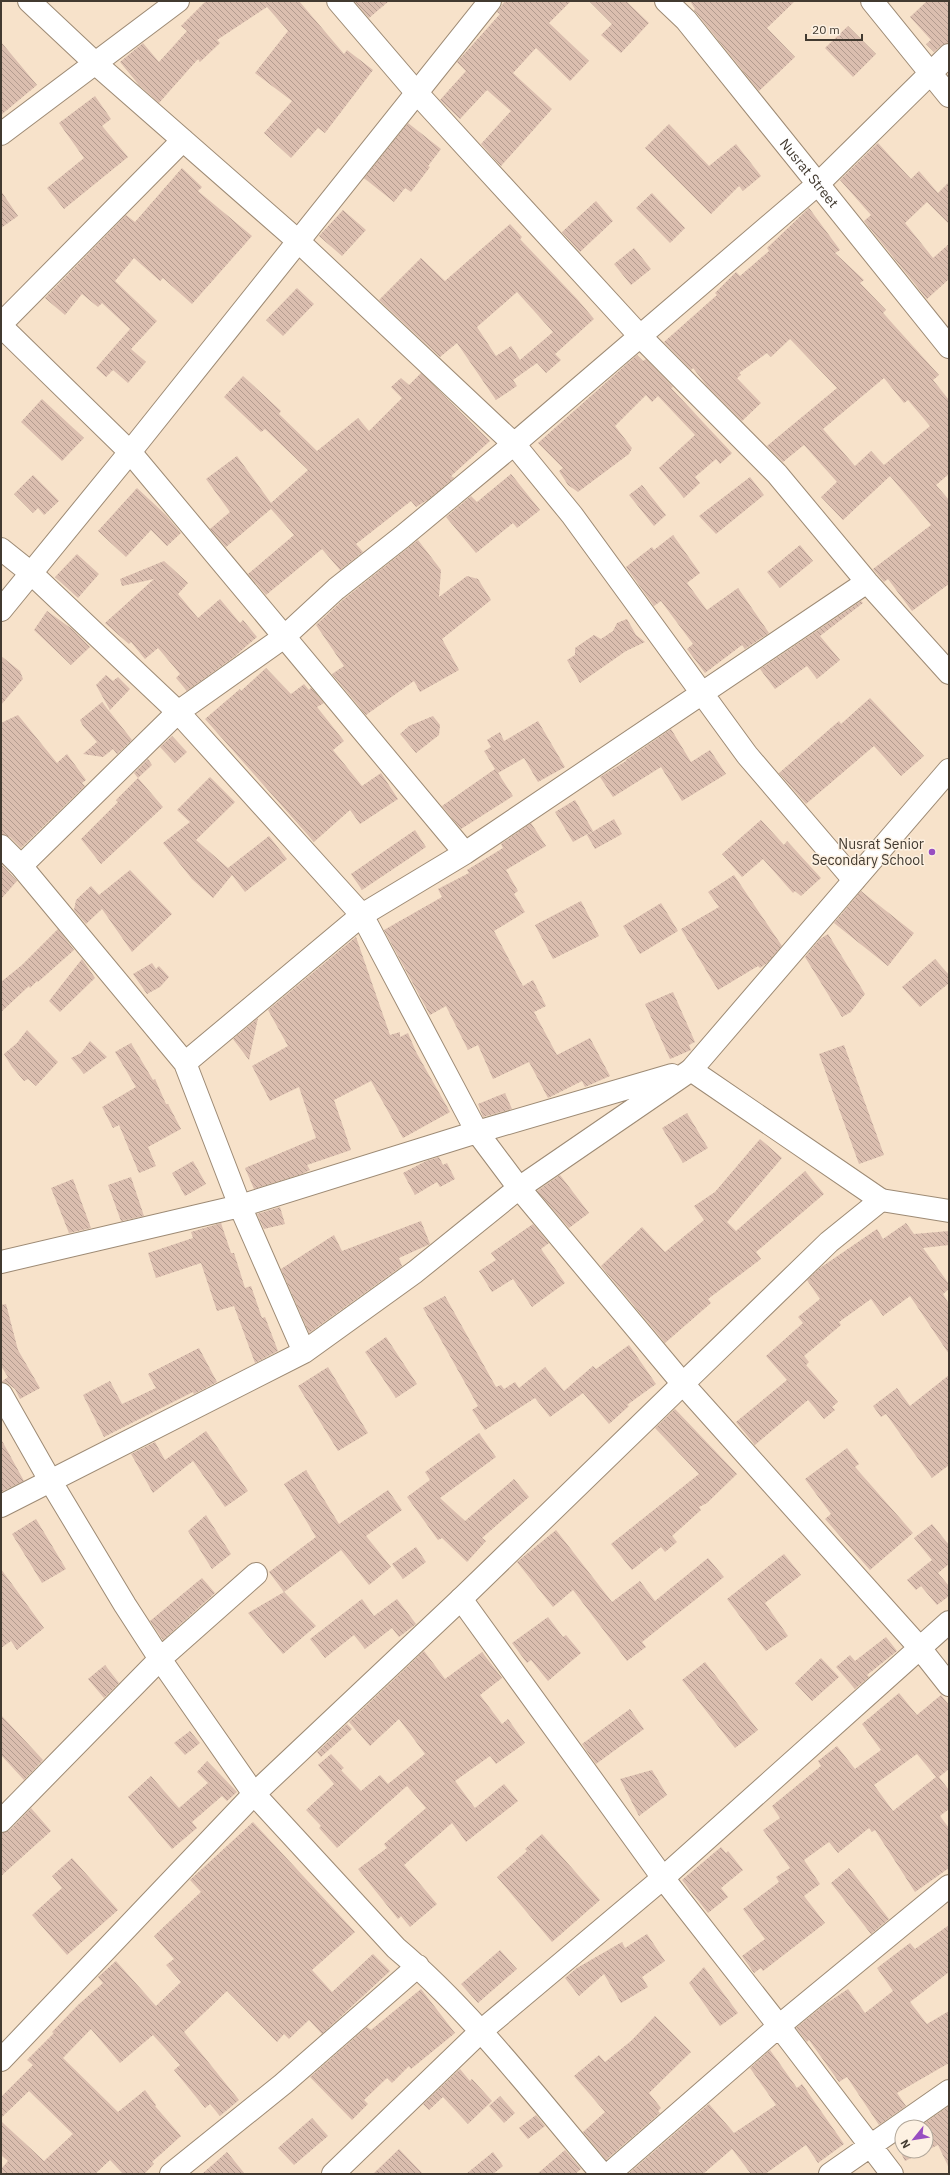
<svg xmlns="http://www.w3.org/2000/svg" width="950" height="2175" viewBox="0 0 950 2175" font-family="'IBM Plex Sans',sans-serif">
<defs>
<pattern id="building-back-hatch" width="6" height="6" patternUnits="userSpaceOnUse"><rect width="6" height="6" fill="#dbbeaf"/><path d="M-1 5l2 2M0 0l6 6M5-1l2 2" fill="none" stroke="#b39b8f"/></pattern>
</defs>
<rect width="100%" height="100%" fill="#f7e2ca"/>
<!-- building -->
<path fill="url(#building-back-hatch)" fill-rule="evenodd" d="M206,1H299L344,54L347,50L373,70L325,133L318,128L291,158L264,133L292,101L255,73L288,31L267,7L217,40L220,43L200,62L198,59L159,103L139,85L120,62L143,43L159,62L187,31L181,26Z
M354,1H389L369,18Z
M505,1H571L549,23L589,61L570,81L536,48L513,73L552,109L501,166L481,144L511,111L487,90L460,119L440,100L466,71L457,62L500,14L497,12Z
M589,1H626L649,23L621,53L601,35L612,24Z
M690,1H795L767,28L795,57L759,91L694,10L695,9Z
M927,1H949V43L941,46L934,52L926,44L931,40L910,17Z
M848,26L876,54L853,77L825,48Z
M1,42L37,85L1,115Z
M95,96L111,119L102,126L128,157L64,209L47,188L84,158L59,123Z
M408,123L441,149L428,166L430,167L411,192L405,188L394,202L364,178Z
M669,124L709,166L736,144L761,176L743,191L739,186L711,214L645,148Z
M878,143L911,179L919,171L938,193L949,182V224L927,202L905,223L933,258L949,244V279L927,299L864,221L871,215L840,180Z
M182,168L202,187L198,191L252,236L192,304L163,278L160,281L134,258L115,281L157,321L131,349L146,362L128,383L113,370L106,377L96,368L130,329L102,303L98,307L82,294L65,315L45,298L126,215L135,222Z
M1,191L18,216L1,228Z
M652,193L685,228L670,243L636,208Z
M596,201L613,221L580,252L562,232Z
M809,208L840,250L835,253L864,280L860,283L886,310L883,313L939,375L933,380L949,400V474L936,485L949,500V584L912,611L888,579L884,582L873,569L931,525L890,476L843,520L821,497L837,482L804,445L783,462L767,446L837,388L790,339L771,357L767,353L739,373L741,375L737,378L761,403L742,421L707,386L693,368L691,370L664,342L717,295L715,293L736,272L740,276L769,251L767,248ZM884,378L904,403L908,400L930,426L884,465L871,451L855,466L823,429Z
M343,210L366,230L342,256L319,236Z
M510,224L522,237L520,239L578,300L594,319L555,354L561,360L546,373L537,363L513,380L517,386L496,400L457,343L440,357L379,300L421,258L445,281ZM517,292L553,332L520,360L511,346L496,356L477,327Z
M634,248L651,269L631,285L614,264Z
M297,288L314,304L283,336L266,320Z
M637,355L643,361L646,359L673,387L671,388L732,453L720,464L716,459L695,477L700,483L684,498L659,468L695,435L658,396L652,402L646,395L615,426L632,448L629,454L578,492L568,485L559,471L563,468L538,443Z
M421,373L490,441L451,476L454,478L429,499L416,507L411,501L356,544L363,552L340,570L322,549L266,595L248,574L294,535L271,509L226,547L210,529L230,512L206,479L237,456L271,503L308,470L265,429L261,432L224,397L243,376L281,411L279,414L317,451L358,418L369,431L402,398L391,387L401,378L409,385Z
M42,399L84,438L62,461L21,422Z
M511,474L540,510L517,528L513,523L476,553L446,517L471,496L477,502Z
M33,475L59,501L44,515L38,508L33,513L14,494Z
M750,477L764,495L716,534L699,516Z
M642,485L666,515L654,526L629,495Z
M137,488L166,515L181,533L167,546L151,530L126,557L98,531Z
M673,535L700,573L687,583L707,610L738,588L769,633L745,649L742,645L705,673L687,649L693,644L661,601L654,606L626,567L652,547L654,550Z
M418,540L441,570L439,597L467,576L478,579L491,600L442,639L459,670L420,692L414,681L366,715L332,674L344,666L316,625L344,599Z
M800,545L813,561L780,588L767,572Z
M77,554L99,574L78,598L55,577Z
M164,561L188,583L178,594L198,618L220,599L240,623L243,620L257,637L234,657L187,691L176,678L180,674L158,648L145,659L131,642L129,644L105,623L154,579L122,586L120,579Z
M861,601L863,603L820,636L840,660L817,679L807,666L775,689L760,669Z
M47,611L72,629L90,647L71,665L34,630Z
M627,619L636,635L645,642L626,651L580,683L567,660L575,655V648L594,635L601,639L613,631L617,623Z
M1,656L20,671L23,679L1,705Z
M266,668L291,694L304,684L309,690L311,688L324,703L317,707L344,741L333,750L362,786L381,773L398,799L360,824L350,810L314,842L205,719L240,689L241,691Z
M106,675L113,681L118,677L130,689L110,710L96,685Z
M870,698L924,756L901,776L874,746L806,804L779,773L839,721L841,724Z
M102,702L132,740L117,754L113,749L103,757L83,754L97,742L83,726L80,720Z
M18,715L57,763L67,754L86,780L82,783L85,786L21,848L10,837L1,834V723Z
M433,716L440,725L439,735L416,753L400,734L409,726Z
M538,721L565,767L538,782L524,758L498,773L513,796L461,829L442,806L495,769L484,751L491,747L487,740L500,732L504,741Z
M671,729L691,762L710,750L726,774L682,801L661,767L613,797L600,777L626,761V760Z
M172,736L187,752L175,763L160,747Z
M148,759L152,765L138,778L134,773Z
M210,777L235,802L196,840L228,868L269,836L287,859L245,892L232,875L213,898L192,879L163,843L190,822L177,810Z
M138,778L163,807L101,864L81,839L118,802L116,800Z
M575,800L593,831L573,842L555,812Z
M614,819L622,834L595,849L587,835Z
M761,820L784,845L787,841L821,878L801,896L795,891L793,893L763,859L742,877L722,854Z
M531,823L546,846L506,870L518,891L514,894L525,912L494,931L523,986L533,980L546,1006L534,1012L557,1055L590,1038L610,1076L585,1087L582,1081L548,1098L529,1062L493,1079L478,1045L468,1050L446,1006L430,1015L384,930L442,897L438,889L469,873L467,870L503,848L501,844Z
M415,830L426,847L362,890L351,874Z
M1,864L17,881L1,899Z
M130,870L172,914L132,952L102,909L86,924L74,910L76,900L91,886L99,895Z
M734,875L782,946L767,963L760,968L758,966L718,990L681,929L719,907L708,892Z
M861,891L914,933L888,966L834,923Z
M581,901L599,936L553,959L535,925Z
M661,903L678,931L640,954L623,926Z
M58,929L74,950L38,982L37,981L30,988L29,986L1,1012V982L22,965Z
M828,934L865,994L851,1012L842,1017L805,957L820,939Z
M356,937L390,1035L400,1032V1037L408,1033L416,1052L450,1112L403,1138L371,1081L334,1100L351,1150L307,1165L310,1170L302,1174L254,1189L245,1168L316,1138L299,1087L270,1101L252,1066L288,1046L268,1010Z
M82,959L95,978L60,1012L49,1001Z
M935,959L949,975V983L920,1007L902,987Z
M152,963L156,969L159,966L169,977L160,987L147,994L133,974Z
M673,992L695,1042L689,1045L691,1050L670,1059L645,1004Z
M258,1018L249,1060L233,1039Z
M27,1030L58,1062L36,1086L28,1079L24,1081L12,1067L4,1054L17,1043Z
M90,1041L107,1057L84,1074L71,1058L81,1053Z
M131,1043L153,1080L155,1079L166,1104H168L181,1129L148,1147L156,1166L139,1173L119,1125L113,1128L102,1107L136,1087L115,1052Z
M844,1045L884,1155L859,1164L819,1054Z
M505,1093L512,1109L483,1117L478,1104Z
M687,1113L708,1148L683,1163L662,1128Z
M760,1139L782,1158L727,1222L736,1231L805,1171L824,1194L756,1252L761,1259L708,1299L711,1303L665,1343L601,1266L642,1227L665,1252L704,1220L694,1206L715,1192Z
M439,1157L443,1165L447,1163L455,1179L440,1187L437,1182L415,1195L403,1173L426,1161Z
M193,1161L206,1184L185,1196L172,1173Z
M560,1175L589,1213L569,1228L537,1191Z
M131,1177L144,1216L121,1221L108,1185Z
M73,1179L91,1228L69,1233L51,1188Z
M280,1207L285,1224L264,1229L257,1214Z
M421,1221L430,1244L399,1258L402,1266L309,1333L281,1269L334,1235L342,1251Z
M221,1223L231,1253H234L245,1288L251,1286L262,1318L265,1317L278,1351L255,1363L234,1306L217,1311L201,1263L156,1278L148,1253L193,1238L191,1232Z
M906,1223L914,1234L949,1231V1245L923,1248L949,1284V1289L943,1294L949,1304V1354L910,1296L883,1316L871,1299L839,1322L841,1325L804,1356L809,1362L806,1365L838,1402L832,1407L835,1410L824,1419L808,1400L755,1445L736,1422L787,1380L766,1356L803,1323L798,1317L820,1299L807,1280L820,1268L877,1229L883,1239Z
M533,1224L549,1243L541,1249L565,1283L532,1307L513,1279L492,1292L479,1271L496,1260L491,1253Z
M445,1296L496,1387L501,1385L504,1389L515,1382L519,1388L545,1367L564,1391L593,1366L596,1369L629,1345L656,1384L627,1405L629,1406L609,1424L583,1393L550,1417L535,1398L485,1430L472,1410L478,1406L423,1308Z
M6,1304L18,1350L40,1388L20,1399L15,1389L7,1383L1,1382L8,1377L1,1366V1305Z
M386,1337L417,1384L396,1398L365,1352Z
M199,1348L217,1382L194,1394L193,1392L104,1437L83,1395L110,1381L122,1404L156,1388L148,1374Z
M328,1367L368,1433L338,1451L298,1386Z
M949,1375V1465L932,1478L886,1414L881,1417L873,1406L897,1388L910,1406Z
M675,1409L737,1474L707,1503L699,1507L701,1510L672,1536L677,1542L665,1552L661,1547L632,1570L611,1544L699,1474L655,1428Z
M206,1431L248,1491L225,1507L193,1461L153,1493L131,1454L155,1442L165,1460Z
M479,1433L496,1457L440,1498L465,1521L514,1479L529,1497L482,1538L486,1541L467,1562L442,1538L438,1540L407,1497L430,1480L425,1472Z
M1,1439L24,1481L1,1492Z
M847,1448L859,1464L855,1467L913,1533L870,1570L825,1519L831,1514L805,1479Z
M306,1470L339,1524L388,1490L402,1510L366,1536L391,1567L369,1585L341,1550L284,1592L269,1572L316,1537L284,1484Z
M206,1515L231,1554L212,1569L188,1531Z
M36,1519L66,1569L42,1583L12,1534Z
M932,1524L949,1545V1564L938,1573L949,1586V1596L937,1605L921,1586L916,1590L907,1580L932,1560L914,1538Z
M556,1530L612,1602L640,1581L655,1601L708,1558L724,1577L642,1642L646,1647L627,1661L573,1590L553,1607L517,1562Z
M416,1547L426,1562L403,1579L392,1564Z
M784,1554L801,1575L765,1603L788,1636L766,1651L727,1599Z
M1,1569L44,1628L17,1650L11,1641L1,1648Z
M202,1578L215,1593L163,1640L150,1621Z
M284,1592L316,1626L283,1654L248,1613Z
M362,1599L374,1616L397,1599L416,1624L399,1637L392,1628L365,1649L354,1635L325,1658L310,1639Z
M548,1617L563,1637L566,1635L581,1653L548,1681L531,1660L527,1663L512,1643Z
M886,1637L897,1651L867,1675L869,1677L855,1689L836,1667L850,1655L855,1661Z
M424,1651L445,1679L482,1652L502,1678L480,1695L502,1724L508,1719L525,1743L496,1764L490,1756L455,1781L475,1808L504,1784L518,1801L466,1842L452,1823L404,1865L437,1904L410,1927L401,1916L398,1919L358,1869L387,1848L384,1844L426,1808L407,1786L337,1848L319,1828L321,1826L306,1810L334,1784L318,1765L331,1754L344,1768L341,1770L361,1791L380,1775L388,1784L425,1754L399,1719L370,1746L349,1722Z
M821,1658L839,1677L812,1701L795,1683Z
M705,1662L758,1730L735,1748L682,1680Z
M105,1665L119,1683L104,1698L88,1679Z
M899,1693L917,1715L941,1695L949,1705V1769L939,1777L949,1790V1809L940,1816L949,1828V1868L915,1892L875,1830L872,1832L869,1828L838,1853L829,1842L804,1860L820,1884L804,1896L825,1923L763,1971L761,1968L754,1973L742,1956L765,1939L743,1909L779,1882L776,1877L790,1868L763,1830L780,1818L772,1806L821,1766L818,1761L837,1746L855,1769L881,1750L862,1724ZM917,1754L936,1777L893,1811L874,1785Z
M630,1709L644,1729L596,1764L582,1744Z
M1,1715L43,1760L24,1780L1,1755Z
M347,1724L352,1729L321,1757L317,1752Z
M190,1731L200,1743L185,1755L174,1743Z
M207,1761L237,1792L227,1801L222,1796L192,1822L197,1828L172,1849L128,1797L151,1776L179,1808L208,1783L197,1772Z
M652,1770L667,1795L639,1816L620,1779Z
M31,1808L51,1831L1,1876V1833L10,1830Z
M253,1822L355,1932L312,1970L332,1992L373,1954L390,1971L322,2034L309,2020L289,2039L284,2034L277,2042L227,1991L184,2032L239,2100L220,2116L210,2104L205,2108L174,2070L180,2065L153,2035L120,2063L91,2029L63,2058L118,2112L145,2090L156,2105L155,2106L181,2136L152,2162L154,2164L144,2174H123L110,2160L95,2174H1V2169L8,2161L1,2155V2121L44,2161L73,2134L29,2091L1,2118V2097L33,2065L27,2060L54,2033L52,2032L78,2005L103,1983L98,1977L116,1961L156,2006L181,1982L166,1965L174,1959L154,1936L201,1892L190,1880Z
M542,1834L600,1900L552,1942L497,1877L527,1851L525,1849Z
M721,1847L726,1853L728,1851L743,1870L721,1888L728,1897L708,1913L682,1880Z
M72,1858L118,1910L67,1955L32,1915L62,1888L52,1876Z
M849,1868L889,1919L871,1934L831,1883Z
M949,1925V1972L910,2002L927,2024L949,2011V2063L897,2093L906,2106L879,2125L847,2077L839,2082L809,2040L807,2042L796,2028L824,2005L848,1989L865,2013L893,1991L877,1968L910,1943L915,1949Z
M647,1934L665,1961L642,1977L648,1987L621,2003L604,1974L579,1996L565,1978L577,1968L622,1942L625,1948Z
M500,1950L517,1969L478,2003L461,1984Z
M704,1967L738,2013L720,2026L689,1983Z
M421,1989L455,2033L411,2069L409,2066L392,2083L387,2078L364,2100L368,2104L352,2120L310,2077L367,2027L371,2030Z
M655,2016L691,2052L649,2093L661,2108L658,2111L660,2113L606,2160L583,2132L605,2112L574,2076L599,2055L605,2062L631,2041Z
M770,2050L797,2088L802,2084L844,2144L818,2163L806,2145L765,2174H751L732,2149L703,2174H628L709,2104L734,2133L776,2105L750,2068Z
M460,2069L470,2081L472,2079L492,2101L468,2124L443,2097L429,2110L423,2104Z
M500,2096L515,2113L504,2123L489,2106Z
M949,2106V2168L938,2145L905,2161L896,2143L902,2139V2151H926V2127H919Z
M536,2115L545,2126L528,2139L519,2128Z
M312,2118L328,2136L294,2165L278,2148Z
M399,2149L423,2174H373Z
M565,2150L581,2169L575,2174H537Z
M227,2152L245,2174H202Z
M493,2152L503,2166L493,2174H466Z"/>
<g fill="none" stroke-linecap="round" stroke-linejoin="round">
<!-- street casing -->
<g stroke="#9d8a74" stroke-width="24">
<path id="street" d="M29,1L95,63L298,241L514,444L572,515L747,755L854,880
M338,1L416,92L639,335L777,474L867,582L949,673
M872,1L949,96
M1,134L178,1
M1,324L183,140
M1,326L130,452L465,853
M1,549L31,573L178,712L362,915L477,1132L519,1188L683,1384L919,1647L949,1685
M1,846L21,866L185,1063L240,1206L304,1352
M21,866L178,712L284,637L336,589L402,537L514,444L819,183L949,55
M185,1063L362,915L465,853L867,582
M881,1200L949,1211
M1,1262L240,1206L477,1132L672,1075
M1,1394L51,1482L125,1605L160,1659L254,1794L396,1948C473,2013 537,2098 602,2174
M1,1506L304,1352L415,1272L519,1188L691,1070
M461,1599L663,1878L779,2026L949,1886
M1,1821L160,1659L256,1574
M171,2174L283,2084L418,1966
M333,2174L480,2032L663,1878L949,1622
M609,2174L779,2026L892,2174
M830,2174L949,2091"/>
</g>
<!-- secondary casing -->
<g stroke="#9d8a74" stroke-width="24">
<g id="secondary">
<path id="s1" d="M666,1L686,20L949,347"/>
<path d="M1,610L130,452L490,1"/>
<path d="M1,2060L254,1794L461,1599L829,1242L881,1200L691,1070L949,770"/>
</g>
</g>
<!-- street -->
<use href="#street" stroke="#fff" stroke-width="22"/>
<!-- secondary -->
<use href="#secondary" stroke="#fff" stroke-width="22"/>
</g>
<!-- markers -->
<circle fill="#984ec1" stroke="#fdf1e2" stroke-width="1.5" cx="932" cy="852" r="4"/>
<g text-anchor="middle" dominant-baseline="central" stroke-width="3" stroke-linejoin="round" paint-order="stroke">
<!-- street labels -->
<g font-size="14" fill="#423a30" stroke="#fdf1e2">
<text stroke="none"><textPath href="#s1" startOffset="224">Nusrat Street</textPath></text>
</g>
<!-- poi labels -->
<g font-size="14" fill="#423a30" stroke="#fdf1e2" text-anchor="end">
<text x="924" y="844">Nusrat Senior<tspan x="924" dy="16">Secondary School</tspan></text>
</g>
</g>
<!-- border -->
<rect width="950" height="2175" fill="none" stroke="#423a30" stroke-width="4"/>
<!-- north arrow -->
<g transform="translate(914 2139) rotate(240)"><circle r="19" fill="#fdf1e2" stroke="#b2a89b"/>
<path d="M0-3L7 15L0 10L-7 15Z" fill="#984ec1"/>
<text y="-6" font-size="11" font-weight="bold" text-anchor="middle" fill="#423a30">N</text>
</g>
<!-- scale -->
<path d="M806 34v6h56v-6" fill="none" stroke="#423a30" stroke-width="2"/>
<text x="812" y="34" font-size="12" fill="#423a30" stroke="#fdf1e2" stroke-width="3" paint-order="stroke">20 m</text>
</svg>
